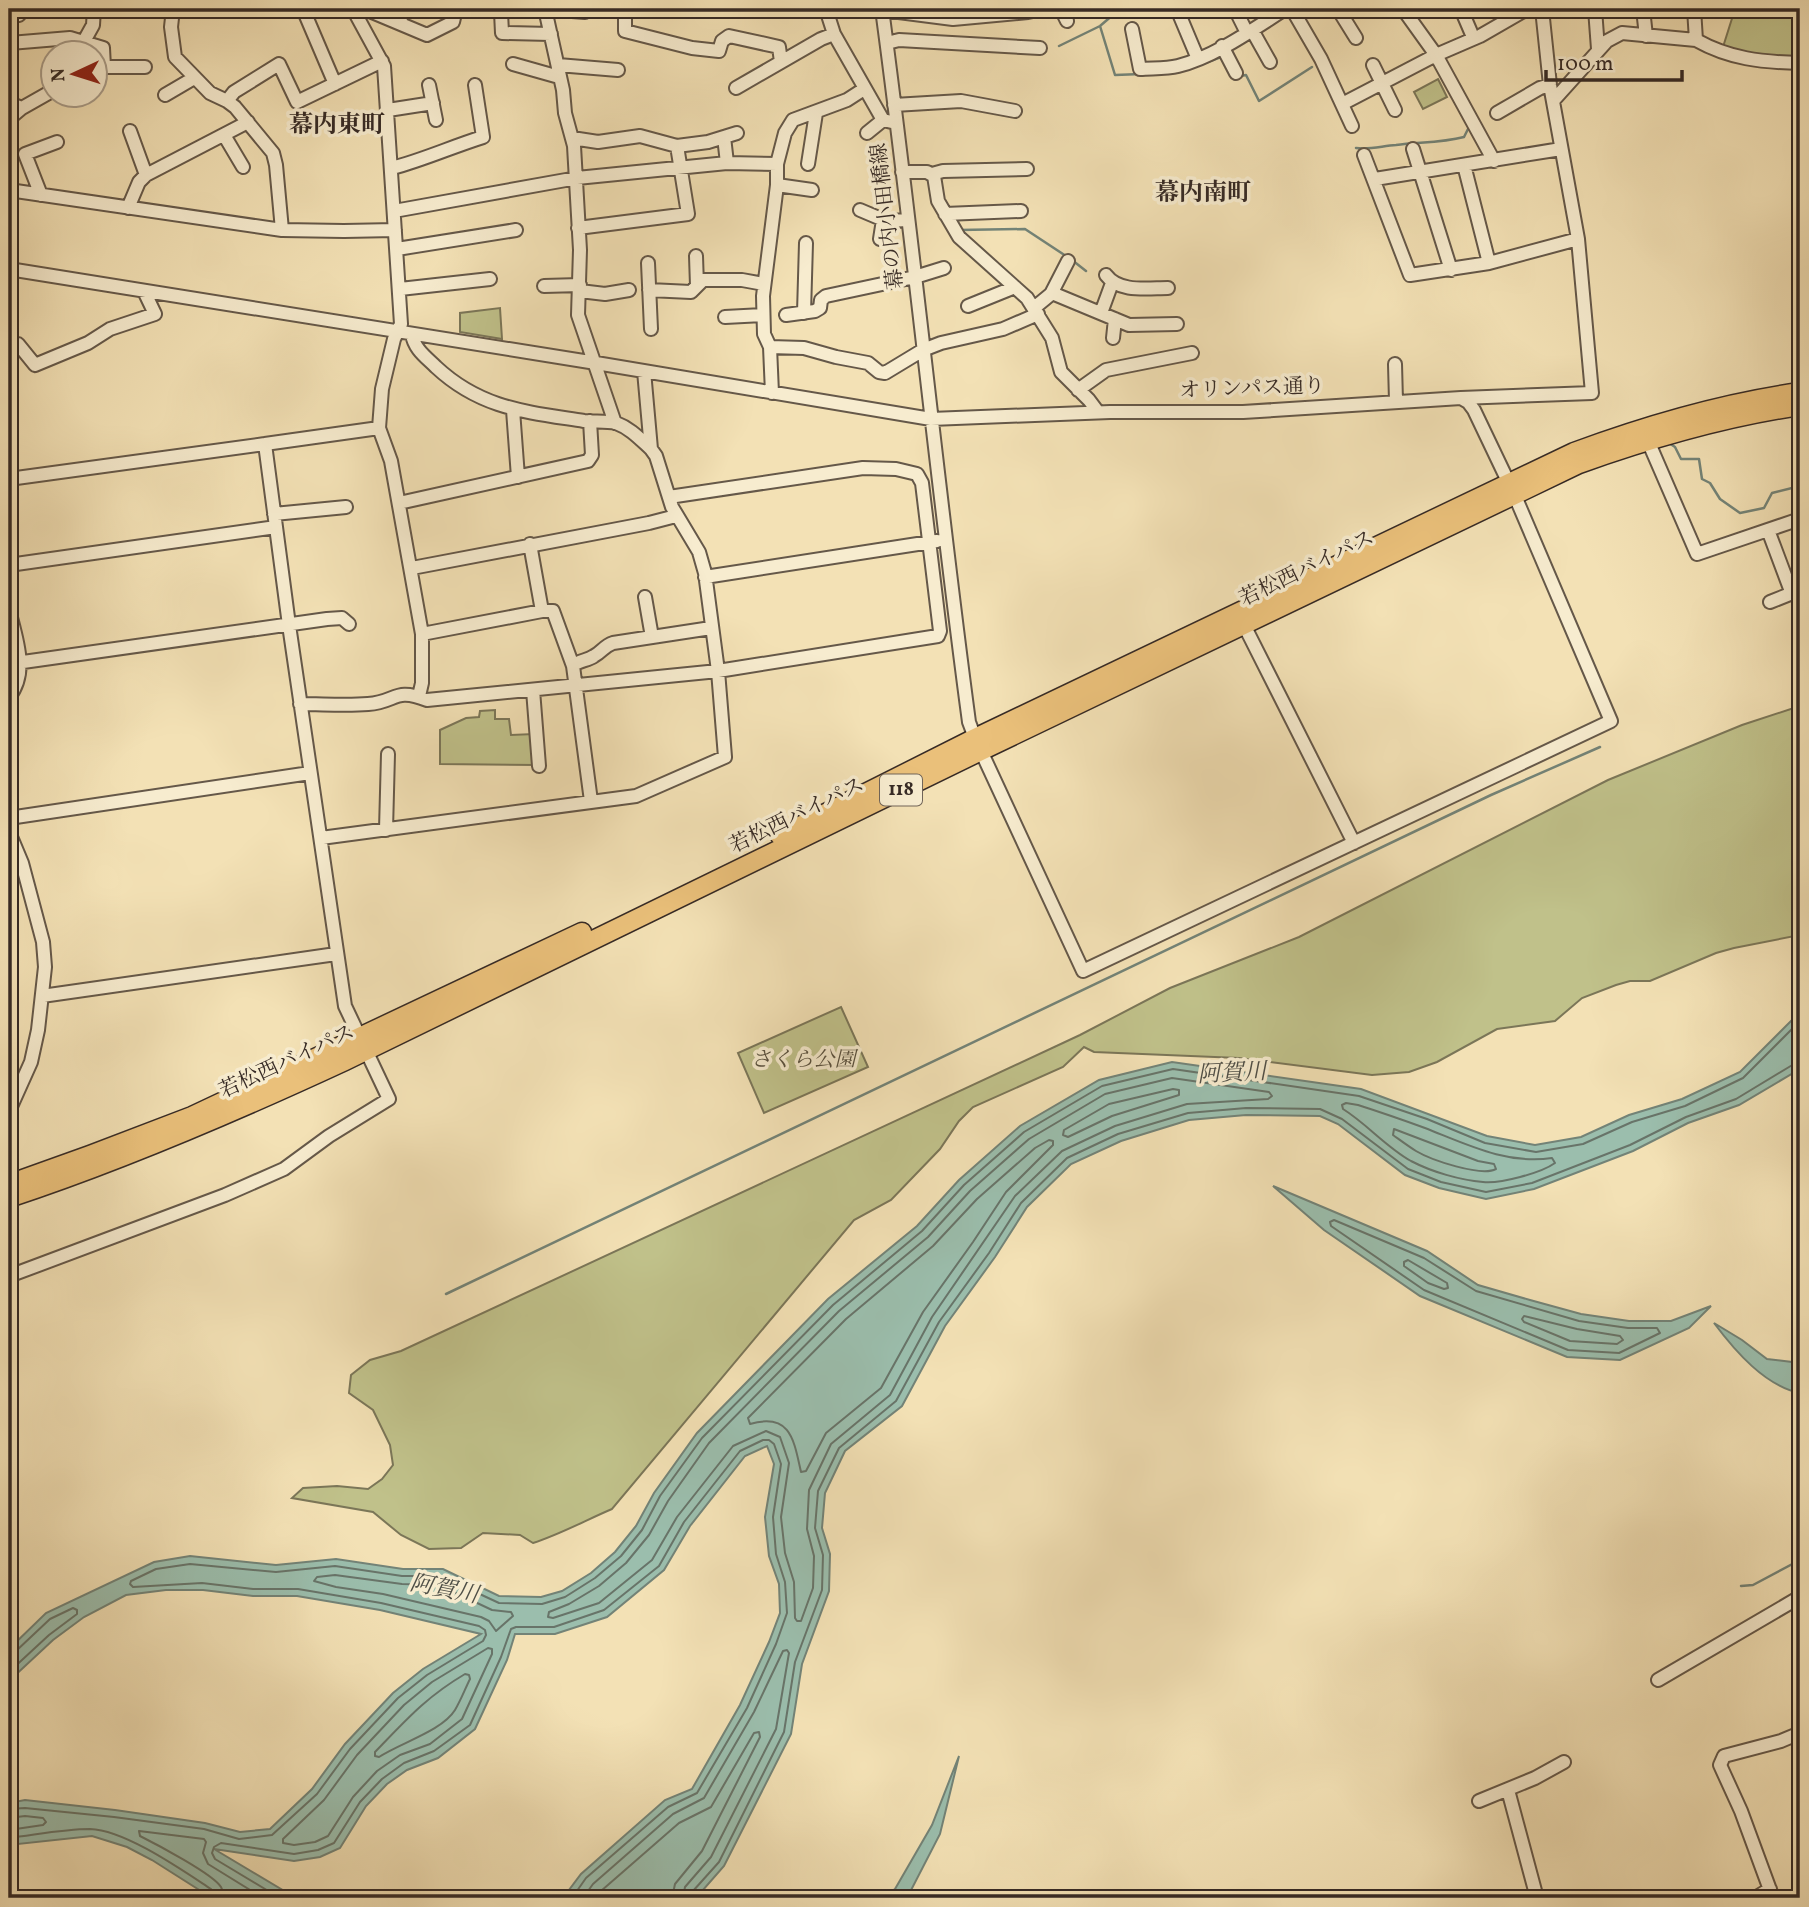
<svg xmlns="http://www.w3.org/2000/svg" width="1809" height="1907" viewBox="0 0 1809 1907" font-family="Vollkorn,'Noto Serif JP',serif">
<rect width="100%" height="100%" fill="#f3e1b5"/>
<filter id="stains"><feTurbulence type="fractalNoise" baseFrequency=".00286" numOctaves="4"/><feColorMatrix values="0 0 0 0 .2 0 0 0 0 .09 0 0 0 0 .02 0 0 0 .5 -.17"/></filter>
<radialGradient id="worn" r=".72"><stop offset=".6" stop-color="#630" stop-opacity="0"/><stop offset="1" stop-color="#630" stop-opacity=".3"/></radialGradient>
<!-- green -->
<path fill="#c0c18a" stroke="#7b7658" stroke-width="2" d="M1735,9H1800V60H1774L1723,47Z
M1438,79L1447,97L1423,109L1414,92Z
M500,308L502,339L460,332V313Z
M1800,706V935L1734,948L1716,953L1650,981H1630L1616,985L1582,998L1555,1021L1497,1029L1437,1062L1409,1072L1372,1075L1239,1058L1094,1052L1084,1047L1063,1067L973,1107L959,1121L940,1149L891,1200L854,1220L612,1509C586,1520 561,1534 533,1543L520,1535L483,1533L461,1548L429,1549L401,1535L373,1512L292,1498L303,1488L337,1486L368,1489L382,1479L393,1465L390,1445L373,1410L349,1393L351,1375L370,1360L401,1351L1080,1035L1170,988L1299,937L1608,780L1742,725Z
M495,710V719H509L511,735L534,734L536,765L440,764V730L466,718L479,717L480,711Z
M841,1007L868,1067L764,1113L738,1053Z"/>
<!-- water -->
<path fill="#9bbead" stroke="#738377" stroke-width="2" d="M1800,1012V1069L1739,1105L1688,1123L1633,1151L1534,1189L1486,1199L1439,1188L1405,1175L1338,1124L1320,1116L1246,1115L1189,1120L1121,1141L1071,1164L1027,1207L995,1257L945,1326L902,1406L845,1451L825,1493L822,1528L830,1554L829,1591L802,1664L791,1734L724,1866L696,1898H563L581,1874L665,1800L692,1789L740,1705L769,1642L780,1613L779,1584L769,1556L765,1517L774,1464L767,1446L745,1456L690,1526L664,1570L607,1617L555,1634H515L507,1660L475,1729L438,1758L407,1770L387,1784L366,1806L340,1848L320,1857L294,1861L214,1849L296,1898H212L152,1860L127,1847L92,1836L9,1845V1803L25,1800L115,1810L205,1823L240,1832L270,1829L312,1789L345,1744L393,1693L423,1669L481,1634L380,1610L297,1596H253L203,1590H166L126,1595L84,1617L53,1640L9,1681V1649L46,1613L154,1562L190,1556L276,1565L336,1559L403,1569H443L499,1596L541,1597L562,1591L591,1573L615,1552L636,1526L654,1493L697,1433L828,1299L917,1226L959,1180L1020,1126L1099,1080L1172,1062L1361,1089L1487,1136L1535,1145L1581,1137L1629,1115L1682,1099L1740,1072Z
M1273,1186L1427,1251L1478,1285L1530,1300L1581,1314L1629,1321H1671L1711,1306L1689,1328L1620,1360L1567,1357L1420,1296L1324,1230Z
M1714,1323L1742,1340L1767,1359L1800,1363V1393C1765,1386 1735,1351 1714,1323Z
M959,1756L940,1834L907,1898H881L895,1889L932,1825Z"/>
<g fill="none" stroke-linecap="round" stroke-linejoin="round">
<!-- shore -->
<path stroke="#687469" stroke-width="2" d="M1172,1078L1269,1092L1272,1096L1268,1099L1187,1104L1115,1126L1062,1151L1015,1196L932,1317L890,1395L831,1444L809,1490L807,1529L814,1556L813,1588L801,1621H797L795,1618L794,1582L785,1553L781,1517L789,1463L780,1437L766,1431L733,1446L677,1517L652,1560L599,1603L553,1618L548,1617L549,1612L569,1604L599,1586L626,1563L649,1535L668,1501L709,1443L839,1311L928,1237L970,1191L1029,1139L1105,1094Z
M1173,1089L1179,1090V1095L1112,1116L1068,1137L1063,1135L1064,1130L1109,1104Z
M1346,1103L1358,1105C1380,1112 1403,1120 1425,1128C1466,1144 1507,1165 1552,1158L1555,1163C1541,1173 1500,1184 1483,1182C1460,1180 1432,1172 1411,1161C1386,1147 1367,1124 1343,1109L1342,1105Z
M1394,1129L1478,1161L1494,1164L1496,1169C1481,1177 1431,1160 1416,1151C1408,1146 1400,1140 1393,1135Z
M1049,1140L1053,1141V1145L1006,1192L973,1242L923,1312L881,1388L826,1433L806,1471L801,1472C794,1441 791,1412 750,1424L748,1418L846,1319L933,1246L977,1199L1035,1148Z
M1334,1220L1424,1258L1476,1291L1579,1321L1628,1328H1657L1660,1333L1619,1353L1568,1350L1424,1290L1331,1226L1330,1222Z
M1408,1260L1447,1283L1448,1288L1444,1289L1428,1283L1404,1266V1262Z
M1524,1316L1577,1329L1620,1336L1623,1340L1617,1344L1570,1341L1524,1322L1522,1319Z
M335,1575L402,1584L439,1585L492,1610L511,1612L513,1616L496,1631L489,1621L481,1617L383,1594L336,1587L314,1581L317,1577Z
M488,1648L492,1649V1654L462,1719L430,1744L400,1755L377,1771L353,1797L328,1836L315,1842L294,1845L283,1843V1839L324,1800L357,1755L404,1705L432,1682Z
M9,1653L16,1651L50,1619L73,1608L77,1610V1614L49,1635L9,1672
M465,1674L469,1675L470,1679C465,1689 461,1700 455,1710C442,1731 400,1743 379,1757L375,1756V1752C406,1720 426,1697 465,1674Z
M9,1809L25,1808L114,1817L204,1829L239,1839L272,1835L317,1794L350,1749L398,1698L427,1675L483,1641L486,1635L485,1630L479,1626L381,1603L298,1589H253L202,1583L133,1587L130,1584L131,1581L156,1569L190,1564L276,1572L335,1566L402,1576H441L499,1603L542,1604L565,1597L595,1578L621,1556L642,1530L660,1496L702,1438L833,1305L922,1231L964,1185L1024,1132L1102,1086L1173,1069L1359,1096L1427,1119L1485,1143L1536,1152L1583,1144L1632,1122L1685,1106L1743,1078L1800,1021
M9,1818L25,1816L43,1818L46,1822L43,1825L9,1830
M9,1838C35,1835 63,1829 90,1829C125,1830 182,1870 211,1889L215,1898
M223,1898C223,1893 224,1892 221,1887C213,1874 156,1844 140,1836L139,1831L204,1839L206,1842L203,1853L208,1864L263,1898
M280,1898L215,1859L212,1853L214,1847L221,1843L294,1854L318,1850L334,1843L360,1802L382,1779L404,1763L434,1751L470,1725L501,1657L511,1629L516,1627H554L604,1610L659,1566L684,1522L740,1451L763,1440H769L774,1444L781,1464L773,1517L776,1554L785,1582L787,1613L776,1644L747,1708L697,1793L668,1807L586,1878L572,1898
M583,1898L593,1884L673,1814L704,1798L754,1712L783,1651L787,1650L789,1653L776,1729L711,1857L685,1887L683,1898
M595,1898L601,1891L679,1823L711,1807L754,1733L759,1732L760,1737L702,1851L675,1884L672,1898
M691,1898L693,1891L719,1862L784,1732L795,1662L822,1590L823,1555L815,1528L818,1491L839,1448L896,1401L939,1322L989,1253L1021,1203L1067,1158L1118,1134L1188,1113L1246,1108L1320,1109L1342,1119L1408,1169L1441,1182L1486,1192L1532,1183L1630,1145L1686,1117L1736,1099L1794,1064L1800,1063"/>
<!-- stream -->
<path stroke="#738377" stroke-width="2.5" d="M1100,26L1115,75L1168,73
M1059,46L1100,26L1114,14
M1205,63L1221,57
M1241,76L1246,75L1259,101L1312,67
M1356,148C1369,150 1382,146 1396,145C1419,142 1441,143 1464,137L1469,127
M959,230L1025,229L1066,256
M1072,260L1086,271
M1669,443L1675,447L1681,459H1699L1702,479L1710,483L1720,499L1740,513L1764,508L1772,493L1800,486
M446,1294L1491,795L1600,747
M1741,1586L1753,1585L1800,1560"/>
<!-- minor casing -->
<g stroke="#655849" stroke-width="16">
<path id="minor" d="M173,9L171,27L175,57L210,93L227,101L235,107L273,153L276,165L282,230
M353,9L384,66L401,324L394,339L382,389L379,428L391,461L422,634V683L419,696
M365,9L427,35L453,22L456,9
M545,9L563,90L565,113L574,146L580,250L578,315L615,423
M546,9L585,12V9
M625,9V31L692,48L719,51L722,41L729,36L779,47L781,62
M826,9L834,34L883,120L896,123
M1061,9L1067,21
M1177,9L1198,59
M1235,9L1247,33
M1292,9L1321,59L1352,126
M1338,9L1356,38
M1403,9L1436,55L1494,161
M1461,9L1473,37
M1595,9L1598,49
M1643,9L1646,36
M883,10L953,19L1028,12L1042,9
M501,12L502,33L551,34
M9,16L19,15
M306,16L335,84
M399,22L405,9
M1132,29L1140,69C1152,68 1166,69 1178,66C1213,58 1255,28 1285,9
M1252,30L1270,62
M1696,40C1730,59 1761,62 1800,63
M10,43L70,38L103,48L104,67H145
M887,43L899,40L1040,48
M1222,46L1236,73
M78,52L93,25L94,9
M513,64L559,77
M558,65L618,70
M1373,65L1395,110
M429,85L436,120
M736,88L821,39L834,34
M165,95L194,78
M227,101L234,92L279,64L297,102L382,61
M1553,101L1607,41L1622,33L1696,40L1694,9
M9,103L22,108
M1342,104L1436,55L1480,36L1527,9
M894,105L961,101L1015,111
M388,110L433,103
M1497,113L1540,88L1550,85
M9,119L22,108L52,91
M130,131L146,175
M867,133L883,120
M224,135L243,167
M724,137L727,163
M572,138L598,142L640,136L677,146L708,142L737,133
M1413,149L1451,270
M1364,155L1410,275L1489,263L1578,239
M808,164L816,113
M1464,165L1489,263
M392,168C423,160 451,147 483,137L475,85
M902,172H927L934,176L938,201L959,237L1027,298L1052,338L1061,372L1089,400L1098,412
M932,174L943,171L1027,169
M1375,179L1561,149
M777,185L812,190
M9,190L282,230L344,231L395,230
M41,195L25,154L57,142
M128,208L139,182L146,175L248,122
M860,210L886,221L908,220
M394,211L577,178L727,163L777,164
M945,214L1021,211
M578,228L688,214L677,146
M880,239L883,220
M397,249L516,230
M696,256L697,286
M648,263L651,329
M9,269L596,363L931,419L1110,412H1243L1461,398L1468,402L1474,410L1515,496L1611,721L1083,971L975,738L969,722C937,485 914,246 882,9
M1106,275C1119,293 1148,288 1168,288
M544,286L580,285
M400,289L490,279
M649,290L691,292L703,280H742L764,284
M580,291L605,294L629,290
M1052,293L1129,325L1177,324
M968,306L1015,287
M1034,308L1051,294L1068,261
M804,313L806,243
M1101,313L1112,283
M786,315L815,311L820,308L821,300L826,296L915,277L944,268
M725,317L763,315
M412,334C414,349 426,357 436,367C481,409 527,412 584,421C595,422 606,421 616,423C630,428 640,439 651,449
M1113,338L1115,319
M9,344H18L35,365L88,343L110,329L155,314L144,291
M770,347L804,348L836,357L868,363L879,372L885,373L923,350L941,343L1003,329L1038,314
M1395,364L1396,401
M1078,390L1106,370L1192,353
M772,393L770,347L764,334L763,296L777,185V164L785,133L793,120L847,100L864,89
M1461,398L1592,393L1578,239L1550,85L1542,9
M513,410L518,477
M1645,434L1697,554L1800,519
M9,479L265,444
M399,503L588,461L592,455L590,421
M274,514L346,507
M1768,530L1792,594
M530,544L542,611
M9,565L276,527
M412,568L649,523L676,516
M705,577L937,541
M645,597L652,637
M1770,602L1800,590
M9,610C16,638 29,672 9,697
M1244,625L1354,843
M422,634L542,611H553L573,666
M9,664L327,619L342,618L349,624
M533,690L539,766
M300,704C323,704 346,706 368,704C397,702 394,687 427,700L718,671L938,636L940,631L922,483L917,474L896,469L863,468L669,497
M591,801L573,666C579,660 587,661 594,656C602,652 604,646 613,643L711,628
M9,818L310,773
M386,830L388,754
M9,832L22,863L43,942L45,967L38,1030L31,1062L9,1111
M321,838L636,796L725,757L718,671L705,573L699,552L672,507L656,456L651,449L644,371
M9,869L22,863
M42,996L336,954
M9,1276L225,1195L284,1169L329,1136L389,1099L345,1006L289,625L265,444L379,428
M1658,1680L1800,1597
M1508,1790L1537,1898
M1479,1801L1535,1778L1564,1762
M1755,1898L1770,1889
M1773,1898L1741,1811L1720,1765L1724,1756L1781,1741L1800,1733"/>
</g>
<!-- highway casing -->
<g stroke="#362a25" stroke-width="21">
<path id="highway" d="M780,836L975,738L1574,452C1647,425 1722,403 1800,392
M9,1184L90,1155L192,1116L582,932
M9,1198C124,1160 235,1112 345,1061L981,751L1579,464C1652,438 1724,417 1800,406"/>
</g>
<!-- minor -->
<use href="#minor" stroke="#f7eccf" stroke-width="12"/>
<!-- highway -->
<use href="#highway" stroke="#eac07a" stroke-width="18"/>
</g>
<g text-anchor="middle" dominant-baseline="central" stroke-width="7" stroke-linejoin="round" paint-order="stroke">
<!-- shield labels -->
<rect fill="#f7eccf" stroke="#706458" stroke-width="2" x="880" y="774.5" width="42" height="31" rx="5"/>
<g font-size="19" font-weight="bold" fill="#362a25">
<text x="901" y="790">118</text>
</g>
<!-- street labels -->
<g font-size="21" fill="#362a25" stroke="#f7eccf">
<text transform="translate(888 216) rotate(-97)">幕の内小田橋線</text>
<text transform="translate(1252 389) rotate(-2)">オリンパス通り</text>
<text transform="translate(1307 569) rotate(-26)">若松西バイパス</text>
<text transform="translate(797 816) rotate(-26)">若松西バイパス</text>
<text transform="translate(287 1062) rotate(-25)">若松西バイパス</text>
</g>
<!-- park labels -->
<g font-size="21" font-style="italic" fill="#58503e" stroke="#f7eccf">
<text x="803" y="1060">さくら公園</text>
</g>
<!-- water labels -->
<g font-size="23" font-style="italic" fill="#4f4f47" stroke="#f7eccf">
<text transform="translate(1232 1074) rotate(-3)">阿賀川</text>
<text transform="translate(444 1590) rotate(11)">阿賀川</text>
</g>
<!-- quarter labels -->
<g font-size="24" font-weight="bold" fill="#362a25" stroke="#f7eccf">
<text x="337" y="126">幕内東町</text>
<text x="1203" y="194">幕内南町</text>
</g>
</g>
<!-- margin -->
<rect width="1809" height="1907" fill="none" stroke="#f3e1b5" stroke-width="35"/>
<rect x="10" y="10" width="1788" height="1886" fill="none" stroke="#362a25" stroke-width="3.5"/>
<rect x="18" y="18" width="1774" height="1872" fill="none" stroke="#362a25" stroke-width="2"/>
<!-- north arrow -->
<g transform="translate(74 74) rotate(266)"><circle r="33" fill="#f7eccf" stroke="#aa9e8b" stroke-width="2"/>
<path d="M0-5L12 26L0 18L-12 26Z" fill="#8f2418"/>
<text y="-10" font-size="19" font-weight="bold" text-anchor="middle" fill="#362a25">N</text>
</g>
<!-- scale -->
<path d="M1546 70v10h136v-10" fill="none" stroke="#362a25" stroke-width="3.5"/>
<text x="1557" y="70" font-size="21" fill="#362a25" stroke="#f7eccf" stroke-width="5" paint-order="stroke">100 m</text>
<rect width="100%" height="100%" filter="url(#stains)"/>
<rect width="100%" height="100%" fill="url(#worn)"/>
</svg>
